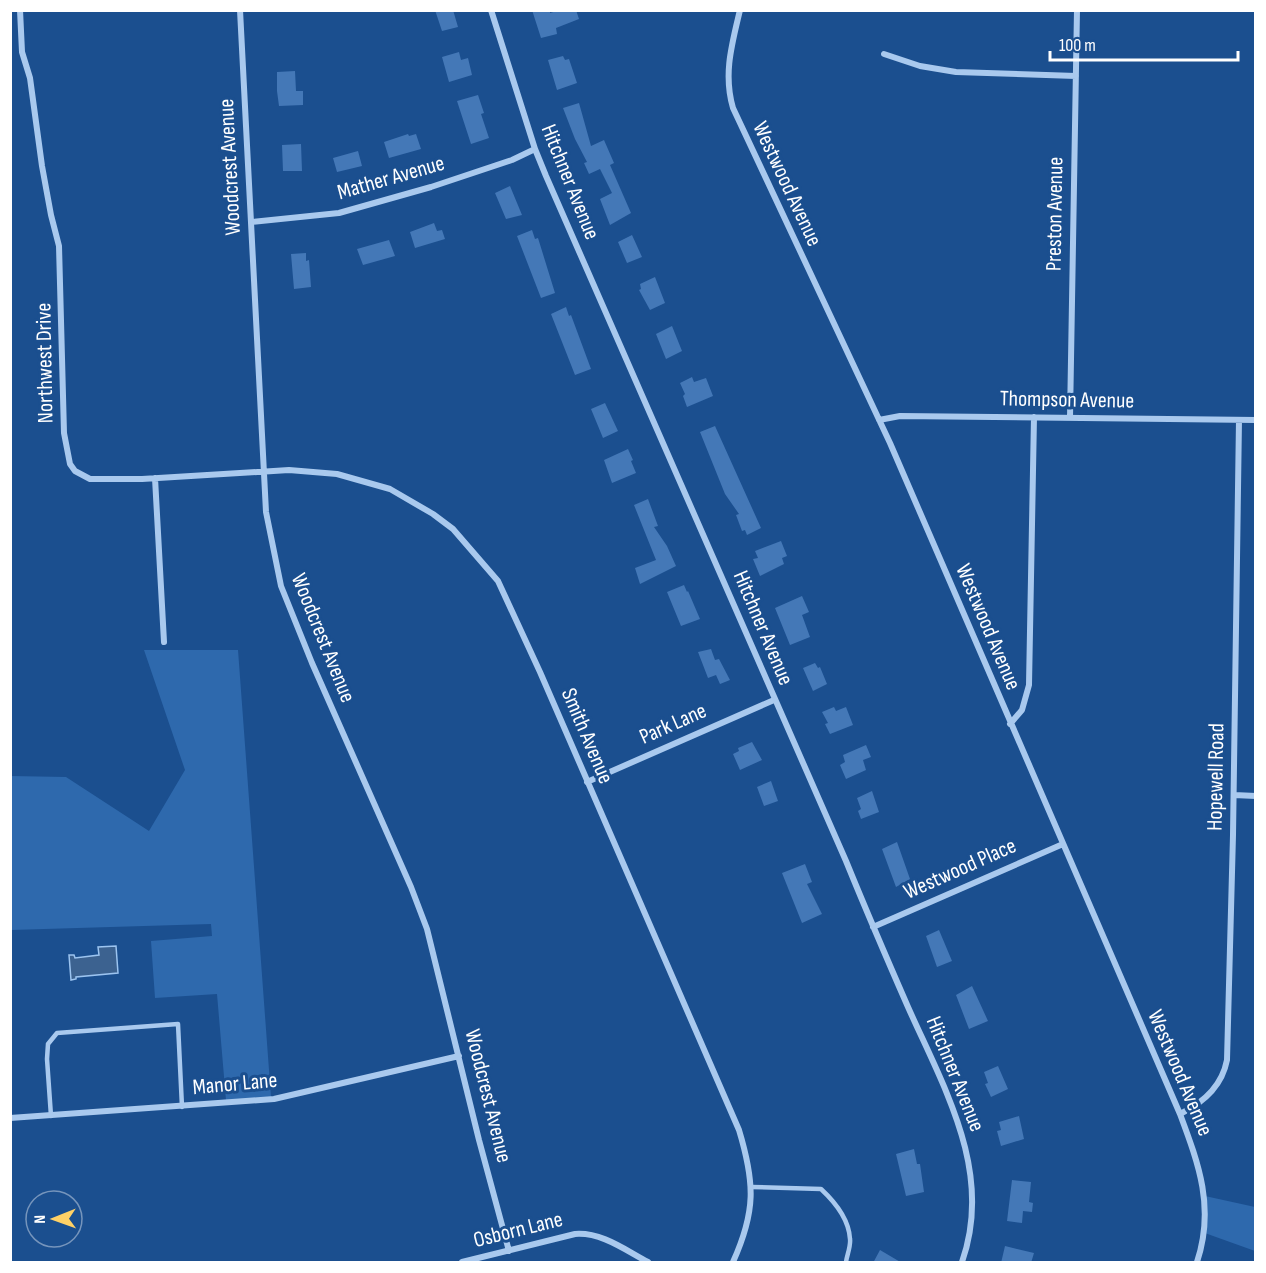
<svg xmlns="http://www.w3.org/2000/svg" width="1266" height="1273" viewBox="0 0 1266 1273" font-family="'Sofia Sans Condensed',sans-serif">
<rect width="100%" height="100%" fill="#1b4f8f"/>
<!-- green -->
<path fill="#2e69ad" d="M144,650H238L271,1097L226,1100L217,994L155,998L151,941L212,936L211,924L11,930L10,776L66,777L149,831L185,770Z
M1205,1196L1255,1207V1251L1202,1232Z"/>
<!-- water -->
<path fill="#3c6290" stroke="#9cc4f0" stroke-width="1.5" d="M116,946L118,973L76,977V979L71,980L69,955H74L75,958L99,955L98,947Z"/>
<!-- building -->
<path fill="#4478b7" d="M435,10H453L458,27L442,31Z
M532,10H550V13L560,10H576L579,19L556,28L557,34L541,38Z
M459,52L461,60L468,58L472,75L449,82L442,57Z
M563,56L565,60L569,59L577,83L557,90L548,60Z
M295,71L296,91H303V105L279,106L277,91V72Z
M478,95L484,113L481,114L489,138L471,144L457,101Z
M579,103L591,146L604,140L614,163L610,165L631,213L610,225L600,199L612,193L600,169L589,174L584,163L587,162L575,139L563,108Z
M408,134L409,136L416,134L421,149L389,158L384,142Z
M301,144L302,171H283L282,145Z
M358,151L362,166L337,172L333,158Z
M510,186L522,215L506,219L495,193Z
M434,223L437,231L442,230L445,239L415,248L410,232Z
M532,230L535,239L538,238L555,293L541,298L517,236Z
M632,235L642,257L627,263L618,242Z
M389,240L395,256L363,265L357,249Z
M306,253V261L309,260L311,287L294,289L291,254Z
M655,277L665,303L650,310L639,290L641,289L640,284Z
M566,307L569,316L571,315L591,369L575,375L551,314Z
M672,326L682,351L666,359L656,334Z
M692,377L694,382L706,378L713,396L687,407L683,396L685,394L680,383Z
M605,403L618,431L603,438L591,409Z
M715,426L761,528L747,535L745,530L742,531L736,515L739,514L725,494L700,432Z
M628,449L633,460L631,461L636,473L612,483L604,460Z
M648,499L658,526L654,527L667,546L676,566L640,584L635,568L656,560L634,505Z
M781,541L787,556L782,558L784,564L760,576L753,559L758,558L755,551Z
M684,585L687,592L688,591L700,619L681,626L667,592Z
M802,596L809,612L802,615L810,637L790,645L775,608Z
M711,649L715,660L719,659L730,680L720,684L716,675L708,678L698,652Z
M815,663L818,668L820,667L827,684L813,691L803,668Z
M834,707L836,711L846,707L853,725L830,734L825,724L828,723L822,712Z
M752,742L762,760L740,770L733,754L739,751L738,748Z
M866,745L871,757L863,760L866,770L846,779L840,765L845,762L843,755Z
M771,781L778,801L764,806L757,787Z
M872,791L879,812L861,819L858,811L861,809L857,798Z
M897,842L910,879L896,887L882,849Z
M805,864L812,882L807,884L822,914L802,923L782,873Z
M939,930L952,961L937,967L926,936Z
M972,986L988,1021L969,1029L956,995Z
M998,1066L1008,1089L991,1097L985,1084L988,1083L984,1072Z
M1019,1116L1024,1139L1001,1146L997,1131L1001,1130L999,1122Z
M914,1149L917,1164H920L924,1192L906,1196L896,1154Z
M1012,1180L1031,1182L1029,1202L1033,1203L1032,1212L1023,1211L1022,1223L1007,1221Z
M1005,1246L1034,1253L1031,1263H1001Z
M880,1250L902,1263H873Z"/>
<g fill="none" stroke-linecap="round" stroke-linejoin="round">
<!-- service -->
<path stroke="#a9c9ee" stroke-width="4.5" d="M51,1116L47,1059L48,1044L57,1033L178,1024L182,1107
M751,1187L821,1189C835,1202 849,1219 850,1239C851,1246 847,1255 846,1262"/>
<!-- minor -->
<path stroke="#a9c9ee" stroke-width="6" d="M20,10L22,52L30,78L42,166L51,215L59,246L64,433L70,464L75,471L90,479H142L289,470L337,474L390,489L433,514L453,529L498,581L540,672L739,1130C755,1183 756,1211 733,1262
M240,10L266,512L281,586L312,663L411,887L427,929L479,1140L509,1251
M491,10L535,149L546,176L846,861C866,910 887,959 908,1007C944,1088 994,1172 962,1262
M740,10C732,44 723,74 733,108L890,443L1180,1114C1199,1165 1215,1208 1197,1262
M884,54L920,66L956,72L1076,76
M251,222L339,213L431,187L512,160L535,149
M1070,418L1077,10
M879,420L900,416L1256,420
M155,478L164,642
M1010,724L1022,710L1029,685L1034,417
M587,782L774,700
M1234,795L1256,796
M873,927L1063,844
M1180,1114C1203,1103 1222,1086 1227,1060L1233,835L1239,420
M10,1118L274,1099L459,1056
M462,1262L575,1234C602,1232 625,1250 648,1262"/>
</g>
<g text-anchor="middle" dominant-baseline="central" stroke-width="6" stroke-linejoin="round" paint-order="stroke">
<!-- street labels -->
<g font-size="22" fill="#fff" stroke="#1b4f8f">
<text transform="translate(230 167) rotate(-93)">Woodcrest Avenue</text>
<text transform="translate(391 178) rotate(-16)">Mather Avenue</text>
<text transform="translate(570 182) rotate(68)">Hitchner Avenue</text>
<text transform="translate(787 184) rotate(65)">Westwood Avenue</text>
<text transform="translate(1055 214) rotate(-89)">Preston Avenue</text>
<text transform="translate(45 363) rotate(-91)">Northwest Drive</text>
<text transform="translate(1067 400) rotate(1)">Thompson Avenue</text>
<text transform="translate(988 627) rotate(67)">Westwood Avenue</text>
<text transform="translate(763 628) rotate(67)">Hitchner Avenue</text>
<text transform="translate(323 638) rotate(68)">Woodcrest Avenue</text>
<text transform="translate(673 724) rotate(-24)">Park Lane</text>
<text transform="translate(587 736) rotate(67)">Smith Avenue</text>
<text transform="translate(1216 777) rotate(-89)">Hopewell Road</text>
<text transform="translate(960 869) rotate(-24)">Westwood Place</text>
<text transform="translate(1180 1073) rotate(67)">Westwood Avenue</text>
<text transform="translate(955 1074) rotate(68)">Hitchner Avenue</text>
<text transform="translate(235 1084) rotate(-5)">Manor Lane</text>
<text transform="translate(488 1096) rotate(76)">Woodcrest Avenue</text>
<text transform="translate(518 1230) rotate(-14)">Osborn Lane</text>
</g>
</g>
<!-- border -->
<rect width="1266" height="1273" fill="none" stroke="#ffffff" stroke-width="24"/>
<!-- north arrow -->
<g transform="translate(54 1219) rotate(269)"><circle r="28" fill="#1b4f8f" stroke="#7695bc" stroke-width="1.5"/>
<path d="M0-4.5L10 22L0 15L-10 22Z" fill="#ffd166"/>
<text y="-9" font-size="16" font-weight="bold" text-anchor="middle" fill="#ffffff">N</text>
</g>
<!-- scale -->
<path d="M1050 51v9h188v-9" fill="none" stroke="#ffffff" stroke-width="3"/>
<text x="1059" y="51" font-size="18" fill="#ffffff" stroke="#1b4f8f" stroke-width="4.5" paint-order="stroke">100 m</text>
</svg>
